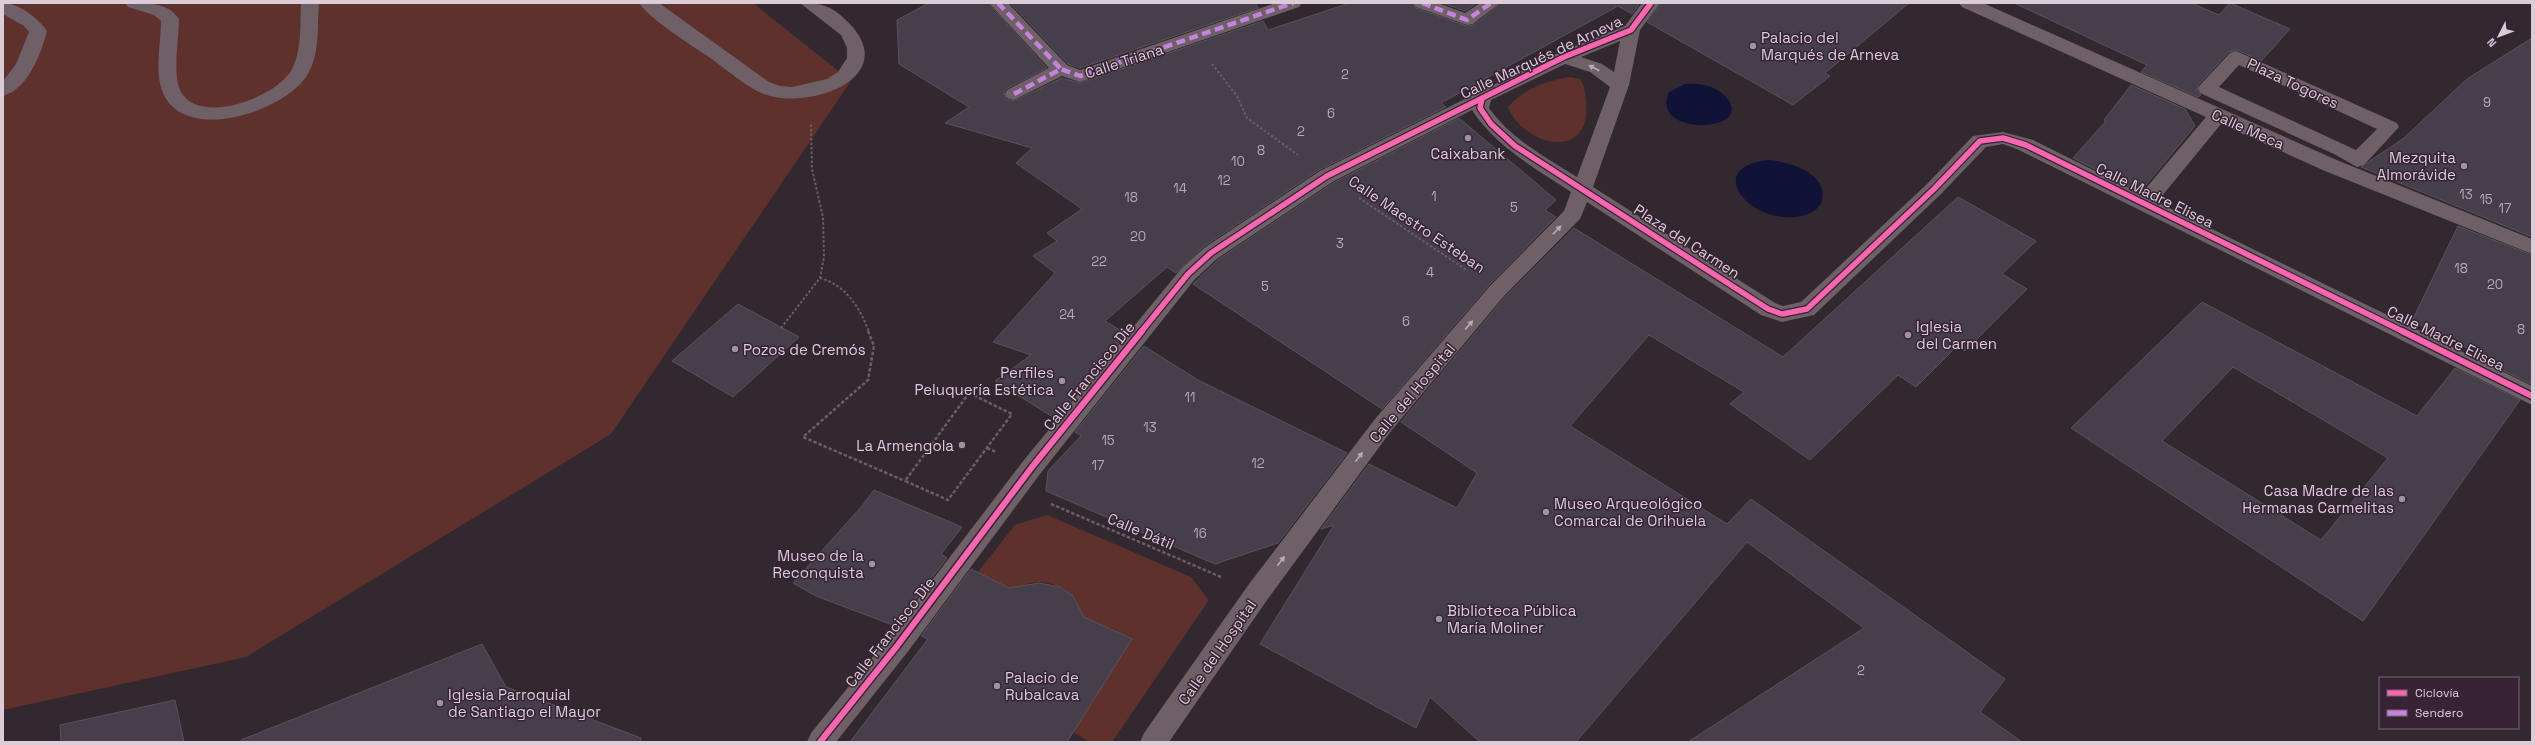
<svg xmlns="http://www.w3.org/2000/svg" width="2535" height="745" viewBox="0 0 2535 745" font-family="'Space Grotesk',sans-serif">
<rect width="100%" height="100%" fill="#322830"/>
<!-- green -->
<path fill="#5e312d" d="M3,3H753L851,81L611,434L246,657L3,710Z
M1570,77L1580,79C1585,86 1585,93 1586,102C1592,161 1525,148 1508,107C1525,88 1545,81 1570,77Z
M1047,515L1191,577L1209,600L1112,742H1089L1073,732L1131,639L1081,616C1079,591 1052,579 1030,583C1024,585 1017,588 1011,588C1002,589 986,577 977,573L1015,525Z"/>
<!-- water -->
<path fill="#111238" d="M1685,84C1699,83 1714,85 1725,96C1760,133 1648,138 1669,92Z
M1770,160C1789,162 1828,173 1822,200C1820,209 1810,214 1802,216C1751,227 1700,166 1770,160Z"/>
<!-- building -->
<path fill="#463e4a" stroke="#59525b" fill-rule="evenodd" d="M929,3H988L1047,68L1006,89L1004,93L1006,99L1014,101L1062,78L1080,83L1263,21L1268,30L1350,3H1412L1416,8L1467,26L1474,25L1501,3H1640L1632,14L1618,6L1441,103L1446,107L1319,170L1203,247L1176,273L1167,267L1105,321L1126,334L1056,419L995,381L1031,355L993,342L1055,273L1033,256L1057,241L1047,233L1082,209L1016,163L1032,148L945,123L969,107L899,64L897,20Z
M1010,3H1255L1258,8L1080,68L1068,64Z
M1442,3H1477L1465,11Z
M1661,3H1909L1825,73L1830,76L1793,105L1647,22Z
M2014,3H2191L2219,15L2230,3L2290,29L2261,61L2237,50L2229,52L2199,84L2197,90L2201,95L2198,97L2141,72L2147,65Z
M2532,38V237L2361,167L2404,138L2467,79Z
M2131,85L2185,109L2195,126L2140,192L2073,158L2106,121L2104,120Z
M1459,118L1556,200L1545,210L1556,217L1489,285L1382,409L1193,284L1219,259L1335,182Z
M1958,197L2036,241L2002,274L2027,289L1965,351L1957,346L1916,387L1898,375L1810,460L1730,404L1744,392L1649,335L1570,426L1727,524L1751,499L2005,679L1980,712L2022,742H1688L1864,628L1747,542L1576,742H1480L1430,697L1416,728L1260,644L1334,525L1321,529L1369,464L1457,508L1477,473L1401,422L1505,297L1574,228L1783,357Z
M2458,226L2532,255L2531,384L2467,353L2470,349L2412,321Z
M2202,302L2417,416L2455,368L2520,400L2363,621L2071,428ZM2233,367L2388,458L2321,540L2162,441Z
M738,304L799,337L733,397L672,361Z
M1144,346L1198,380L1347,453L1278,543L1215,564L1046,491L1048,471L1081,436L1075,432Z
M874,490L962,527L941,554L947,558L895,626L816,596L793,583L862,506Z
M971,569L1009,588L1039,583L1060,587L1073,596L1084,617L1132,639L1067,742H850L928,639L921,636Z
M482,644L506,687L641,738L640,742H241V740Z
M175,700L184,742H61L60,725Z"/>
<g fill="none" stroke-linecap="round" stroke-linejoin="round">
<!-- path-far1 -->
<path stroke="#6a5e64" stroke-width="2" stroke-dasharray="2.5 2" stroke-linecap="butt" d="M1212,64L1237,96L1247,118L1298,155
M1359,198L1468,271
M820,278C846,285 860,308 869,332
M781,328L820,278L824,257L823,217L812,169L811,123"/>
<!-- path -->
<path stroke="#6a5e64" stroke-width="2.5" stroke-dasharray="3.5 2" stroke-linecap="butt" d="M868,331L874,346L868,380L803,437L905,481
M969,393L1012,414L948,500L905,481Z
M987,448L996,452
M1051,504L1221,577"/>
<!-- minor -->
<path fill="#6e6066" fill-rule="evenodd" d="M3,3C19,3 39,19 47,31C41,54 28,89 3,96V81L16,64L29,32L24,26L3,14Z
M125,3C145,3 167,1 179,19C179,38 172,76 181,92C200,126 278,97 292,69C302,50 300,24 301,3H319C317,25 320,52 309,72C289,111 185,145 163,93C154,72 161,44 161,21L154,15L128,7Z
M639,3H659L769,82L780,86L792,87L827,79L838,72L847,58V48L841,35L800,3C823,3 832,6 849,23C902,78 808,111 764,94C749,89 723,67 709,57C691,45 651,20 639,3Z
M989,3H1008L1067,65L1080,70L1276,3H1302L1299,7L1086,80L1080,82L1062,76L1014,100L1007,98L1005,94L1007,90L1049,68Z
M1413,3H1438L1465,13L1480,3H1500L1473,24L1467,25L1416,7Z
M1642,3H1660L1640,30L1629,85L1593,187L1775,303L1783,306L1801,302L1927,184L1973,136L2003,132L2033,140L2141,194L2206,117L1962,7L1959,3H1983L2339,161L2532,239V254L2325,171L2221,124L2157,202L2532,386V405L2019,150L2003,144L1986,147L1941,194L1814,315L1782,322L1761,315L1587,202L1580,219L1504,296L1391,431L1267,600L1169,742H1140L1144,733L1249,584L1375,419L1490,286L1564,211L1571,192C1535,168 1496,147 1472,110L1334,181L1218,258L1195,279L1040,474L906,654L836,742H807L811,733L888,638L1024,460L1181,269L1204,248L1320,171L1558,53L1625,26ZM1620,41L1614,72L1602,64L1581,57ZM1565,64L1590,72L1610,87L1577,177C1545,157 1511,139 1489,108L1491,100Z
M2236,51L2397,123L2399,127L2364,165L2357,167L2336,155L2200,93L2198,89L2200,85L2230,53ZM2239,65L2377,129L2356,150L2219,87Z"/>
<!-- quiet -->
<path stroke="#c483df" stroke-width="4.5" stroke-dasharray="9 4.5" stroke-linecap="butt" d="M998,3L1061,69
M1422,3L1467,20L1491,3
M1014,94L1061,69L1080,76L1293,3"/>
<!-- cycleway-far1 casing -->
<g stroke="#372334" stroke-width="8">
<path id="cycleway-far1" d="M1482,99L1480,108L1491,124L1515,146L1768,309L1782,314L1807,309L1934,189L1980,141L2003,138L2026,145L2404,332
M1141,332L1188,274L1211,253L1327,176L1564,57L1631,30L1651,3"/>
</g>
<!-- cycleway casing -->
<g stroke="#372334" stroke-width="9">
<path id="cycleway" d="M2402,331L2532,396
M820,742L897,646L1032,467L1142,331"/>
</g>
<!-- cycleway-far1 -->
<use href="#cycleway-far1" stroke="#f766af" stroke-width="5.5"/>
<!-- cycleway -->
<use href="#cycleway" stroke="#f766af" stroke-width="6"/>
</g>
<!-- one-way arrows -->
<defs><path id="oneway-solid" d="M-6-.8H1V-3.2L6.5 0L1 3.2V.8H-6Z"/></defs>
<g fill="#baacb6">
<use href="#oneway-solid" transform="translate(1594 68) rotate(-153)"/>
<use href="#oneway-solid" transform="translate(1557 230) rotate(-46)"/>
<use href="#oneway-solid" transform="translate(1469 325) rotate(-50)"/>
<use href="#oneway-solid" transform="translate(1359 457) rotate(-53)"/>
<use href="#oneway-solid" transform="translate(1281 561) rotate(-53)"/>
</g>
<!-- markers -->
<g fill="#9f939d" stroke="#372334" stroke-width="1.5">
<circle cx="1753" cy="46" r="4"/>
<circle cx="1468" cy="138" r="4"/>
<circle cx="2464" cy="166" r="4"/>
<circle cx="1908" cy="335" r="4"/>
<circle cx="735" cy="349" r="4"/>
<circle cx="1062" cy="381" r="4"/>
<circle cx="962" cy="445" r="4"/>
<circle cx="2402" cy="499" r="4"/>
<circle cx="1546" cy="512" r="4"/>
<circle cx="872" cy="564" r="4"/>
<circle cx="1439" cy="619" r="4"/>
<circle cx="997" cy="686" r="4"/>
<circle cx="440" cy="703" r="4"/>
</g>
<g text-anchor="middle" dominant-baseline="central" stroke-width="3" stroke-linejoin="round" paint-order="stroke">
<!-- number labels -->
<g font-size="13" fill="#b5a9b4">
<text x="1345" y="74">2</text>
<text x="2487" y="102">9</text>
<text x="1331" y="113">6</text>
<text x="1301" y="131">2</text>
<text x="1261" y="150">8</text>
<text x="1238" y="161">10</text>
<text x="1224" y="180">12</text>
<text x="1180" y="188">14</text>
<text x="2466" y="194">13</text>
<text x="1434" y="196">1</text>
<text x="1131" y="197">18</text>
<text x="2486" y="199">15</text>
<text x="1514" y="207">5</text>
<text x="2505" y="208">17</text>
<text x="1138" y="236">20</text>
<text x="1340" y="243">3</text>
<text x="1099" y="261">22</text>
<text x="2461" y="268">18</text>
<text x="1430" y="272">4</text>
<text x="2495" y="284">20</text>
<text x="1265" y="286">5</text>
<text x="1067" y="314">24</text>
<text x="1406" y="321">6</text>
<text x="2521" y="329">8</text>
<text x="1190" y="397">11</text>
<text x="1150" y="427">13</text>
<text x="1108" y="440">15</text>
<text x="1258" y="463">12</text>
<text x="1098" y="465">17</text>
<text x="1200" y="533">16</text>
<text x="1861" y="670">2</text>
</g>
<!-- poi labels -->
<g font-size="15" fill="#dacdd8" stroke="#372334" text-anchor="start">
<text x="1761" y="37">Palacio del<tspan x="1761" dy="17">Marqués de Arneva</tspan></text>
<text x="1468" y="153" text-anchor="middle">Caixabank</text>
<text x="2456" y="157" text-anchor="end">Mezquita<tspan x="2456" dy="17">Almorávide</tspan></text>
<text x="1916" y="326">Iglesia<tspan x="1916" dy="17">del Carmen</tspan></text>
<text x="743" y="349">Pozos de Cremós</text>
<text x="1054" y="372" text-anchor="end">Perfiles<tspan x="1054" dy="17">Peluquería Estética</tspan></text>
<text x="954" y="445" text-anchor="end">La Armengola</text>
<text x="2394" y="490" text-anchor="end">Casa Madre de las<tspan x="2394" dy="17">Hermanas Carmelitas</tspan></text>
<text x="1554" y="503">Museo Arqueológico<tspan x="1554" dy="17">Comarcal de Orihuela</tspan></text>
<text x="864" y="555" text-anchor="end">Museo de la<tspan x="864" dy="17">Reconquista</tspan></text>
<text x="1447" y="610">Biblioteca Pública<tspan x="1447" dy="17">María Moliner</tspan></text>
<text x="1005" y="677">Palacio de<tspan x="1005" dy="17">Rubalcava</tspan></text>
<text x="448" y="694">Iglesia Parroquial<tspan x="448" dy="17">de Santiago el Mayor</tspan></text>
</g>
<!-- street labels -->
<g font-size="15" fill="#dacdd8" stroke="#372334">
<text transform="translate(1541 57) rotate(-25)">Calle Marqués de Arneva</text>
<text transform="translate(1124 61) rotate(-18)">Calle Triana</text>
<text transform="translate(2293 83) rotate(25)">Plaza Togores</text>
<text transform="translate(2248 129) rotate(24)">Calle Meca</text>
<text transform="translate(2155 195) rotate(26)">Calle Madre Elisea</text>
<text transform="translate(1417 224) rotate(34)">Calle Maestro Esteban</text>
<text transform="translate(1687 241) rotate(33)">Plaza del Carmen</text>
<text transform="translate(2446 338) rotate(26)">Calle Madre Elisea</text>
<text transform="translate(1089 376) rotate(-51)">Calle Francisco Die</text>
<text transform="translate(1412 393) rotate(-50)">Calle del Hospital</text>
<text transform="translate(1141 531) rotate(23)">Calle Dátil</text>
<text transform="translate(890 632) rotate(-52)">Calle Francisco Die</text>
<text transform="translate(1217 652) rotate(-55)">Calle del Hospital</text>
</g>
</g>
<!-- border -->
<rect width="2535" height="745" fill="none" stroke="#dacdd8" stroke-width="8"/>
<!-- legend -->
<rect x="2379" y="677" width="140" height="52" fill="#372334" stroke="#786776"/>
<rect x="2387" y="690" width="20" height="6" fill="#f766af" stroke="#786776"/>
<text x="2415" y="697" font-size="12" fill="#dacdd8">Ciclovía</text>
<rect x="2387" y="710" width="20" height="6" fill="#c483df" stroke="#786776"/>
<text x="2415" y="717" font-size="12" fill="#dacdd8">Sendero</text>
<!-- north arrow -->
<g transform="translate(2499 36) rotate(228)" stroke="#372334" stroke-width="3" paint-order="stroke">
<path d="M0-3L7 15L0 10L-7 15Z" fill="#dacdd8"/>
<text y="-6" font-size="11" font-weight="bold" text-anchor="middle" fill="#dacdd8">N</text>
</g>
</svg>
